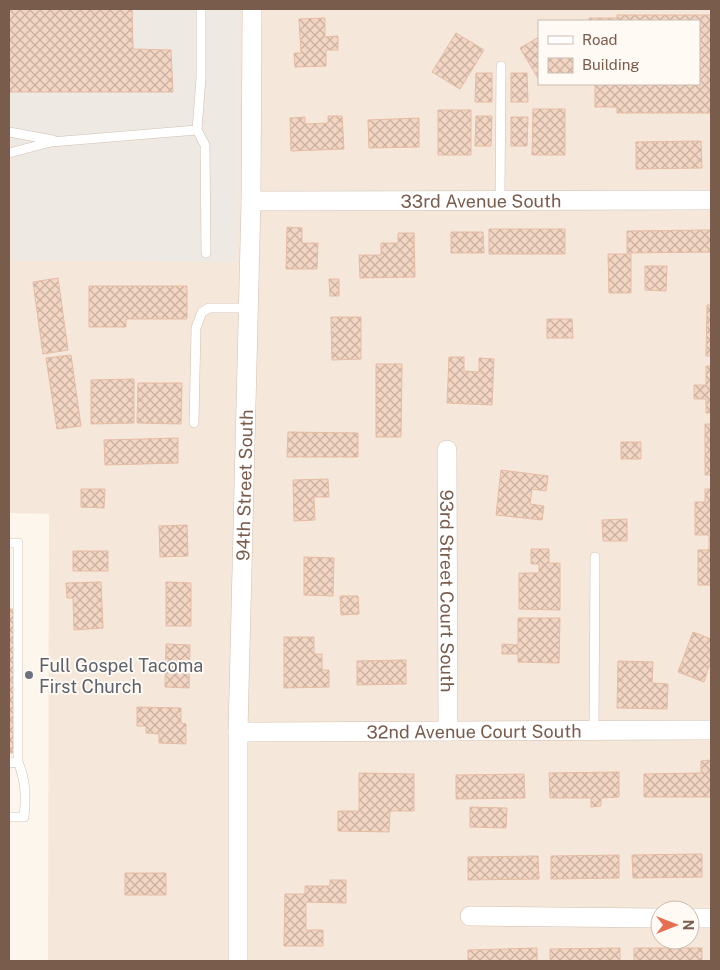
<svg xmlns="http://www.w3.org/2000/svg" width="720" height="970" viewBox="0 0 720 970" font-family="'Public Sans',sans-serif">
<defs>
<pattern id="building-cross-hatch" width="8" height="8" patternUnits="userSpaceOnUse" patternTransform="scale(1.25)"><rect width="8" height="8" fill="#f3d5c3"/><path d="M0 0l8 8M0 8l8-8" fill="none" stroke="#cab0a1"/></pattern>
</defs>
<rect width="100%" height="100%" fill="#fdf6ec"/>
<!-- residential -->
<path fill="#f5e8da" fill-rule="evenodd" d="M239,9H711V961H48L49,514L9,513V139H11L238,262ZM539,21H699V84H539ZM660,910H690V940H660Z"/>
<!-- industrial -->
<path fill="#efe9e4" d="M9,9H239L238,262L11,261V139H9Z"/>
<!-- building -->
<path fill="url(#building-cross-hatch)" stroke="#e6bba3" d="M9,9H132L133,49L171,50L173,92H9Z
M617,15H711V113H617V107H595V84H699V21H589V18H617Z
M325,18V37L338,36V50H326V66L295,67L294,53H301L299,19Z
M456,33L484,50L460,89L432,72Z
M539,37V80L520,48Z
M476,73H492V102H475Z
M511,73H527L528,102H511Z
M533,109H565V155H532Z
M438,110H471V155H438Z
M328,116H342L344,149L291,151L290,118L305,117V124L328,123Z
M476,116H492L491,146H475Z
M511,117H528L527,146H511Z
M419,118V147L369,148L368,120Z
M701,141L702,168L636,169V142Z
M287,227L302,228V243H318L317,269H286Z
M489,229H565V254H489Z
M711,230V252L627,253V231Z
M451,232H483L484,253H451Z
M398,233H414L415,277L360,278L359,255H381V243H398Z
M608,254H631V293H609Z
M645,266H667L666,291L645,290Z
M58,278L68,350L43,354L33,282Z
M329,279H339V296H330Z
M89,286H187V319H126V327H89Z
M707,305H711V356H706Z
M331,317H361V359L332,360Z
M547,319H572L573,338H547Z
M71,355L81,426L57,429L46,358Z
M449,357H464V371L479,372V358L494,359L492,405L447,403Z
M376,364H402L401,437H376Z
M706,366H711V413H706V399H694V385H706Z
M134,379V423L91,424V380Z
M138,383H182L181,424L137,423Z
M705,424H711V475H705Z
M288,432L358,433V457H287Z
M178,438V463L105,465L104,440Z
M621,442H641V459H621Z
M501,470L548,476L546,491L532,489L530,504L544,506L542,520L496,515Z
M328,479L329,497H314L315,520L294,521L293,480Z
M81,489H105L104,508L81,507Z
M705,489H711V585H698V550H709V535H695V502H705Z
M627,519V541H603L602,520Z
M187,525L188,556L160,557L159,526Z
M531,549H549V563H560V610L519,609V573H539V564H531Z
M73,551H108V571H73Z
M304,557L334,558L333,596L304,595Z
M101,582L103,628L74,630L73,598H67L66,583Z
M166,582L191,583V626H166Z
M340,596H358L359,614L341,615Z
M9,609H14L13,753H9Z
M518,618H560L559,663L518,662V654H502V644L518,645Z
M693,632L711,639V667L709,666L704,682L678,672Z
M284,637H314V654H322V670H329V687L284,688Z
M166,644L190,645L189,688L165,687Z
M406,660V684L357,685V661Z
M618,661L653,662L652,683L668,684L667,709L617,708Z
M137,707L181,708V723L186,724V744L159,743V734L146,733V726H137Z
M711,760V797H644V774L701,773V761Z
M619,772V797L601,798V806L591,807V798H550L549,773Z
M359,773L414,774V811H390L389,832L338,831V811H359Z
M524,774L525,798L456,799V775Z
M470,807L507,808L506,828L470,827Z
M702,854V877L633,878L632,855Z
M619,855V878L551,879V856Z
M538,856L539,879L468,880V857Z
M125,873H166V895H125Z
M330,880H346V903L306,902V930H323V946H284L285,894H305V886H330Z
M537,948V961H468V950Z
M620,948V961H550V949Z
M634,948H702V961H634Z"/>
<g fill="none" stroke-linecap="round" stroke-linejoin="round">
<!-- lane casing -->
<g stroke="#d1beb0" stroke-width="10">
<path id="lane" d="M197,130L205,145L206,253
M9,132L53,140
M9,153L51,142L197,130L201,78V9
M500,200L501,66
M194,423L196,328L202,312L209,308H248
M9,543H18V762L9,763
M594,731L595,557
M9,817H24C26,797 26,781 18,762"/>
</g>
<!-- street casing -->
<g stroke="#d1beb0" stroke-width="20">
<g id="street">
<path id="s1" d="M251,201L711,200"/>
<path id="s2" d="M447,450L448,731"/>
<path id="s3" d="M238,732L711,730"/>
<path d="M470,916L660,918"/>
<path d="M690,918H711"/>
<path id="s4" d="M238,961V732L251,201L252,9"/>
</g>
</g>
<!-- lane -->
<use href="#lane" stroke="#fff" stroke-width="9"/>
<!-- street -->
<use href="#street" stroke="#fff" stroke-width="19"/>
</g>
<!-- markers -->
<circle fill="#6b7280" stroke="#fffaf3" stroke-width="2" cx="29" cy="675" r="5"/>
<g text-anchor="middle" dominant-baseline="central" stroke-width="4" stroke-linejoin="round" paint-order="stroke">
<!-- street labels -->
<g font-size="18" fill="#7a5c4d" stroke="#fffaf3">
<text stroke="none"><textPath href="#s1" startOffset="230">33rd Avenue South</textPath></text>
<text stroke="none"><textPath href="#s4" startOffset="476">94th Street South</textPath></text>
<text stroke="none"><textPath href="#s2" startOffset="141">93rd Street Court South</textPath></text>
<text stroke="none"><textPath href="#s3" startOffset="236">32nd Avenue Court South</textPath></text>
</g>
<!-- worship labels -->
<g font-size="18" fill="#5b616d" stroke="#fffaf3" text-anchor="start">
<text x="39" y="665">Full Gospel Tacoma<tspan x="39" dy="21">First Church</tspan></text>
</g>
</g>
<!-- border -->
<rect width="720" height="970" fill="none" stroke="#7a5c4d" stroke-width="20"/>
<!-- legend -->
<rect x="538" y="20" width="162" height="65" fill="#fffaf3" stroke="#cabbb1"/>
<rect x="548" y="36" width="25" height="8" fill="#ffffff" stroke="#cabbb1"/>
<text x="582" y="45" font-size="15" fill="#7a5c4d">Road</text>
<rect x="548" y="58" width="25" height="15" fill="url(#building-cross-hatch)" stroke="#cabbb1"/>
<text x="582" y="70" font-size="15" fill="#7a5c4d">Building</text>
<!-- north arrow -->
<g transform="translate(675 925) rotate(90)"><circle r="24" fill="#fffaf3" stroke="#cabbb1"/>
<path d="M0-4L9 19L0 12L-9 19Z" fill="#e76f51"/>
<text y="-8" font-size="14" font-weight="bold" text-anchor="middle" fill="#7a5c4d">N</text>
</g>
</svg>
